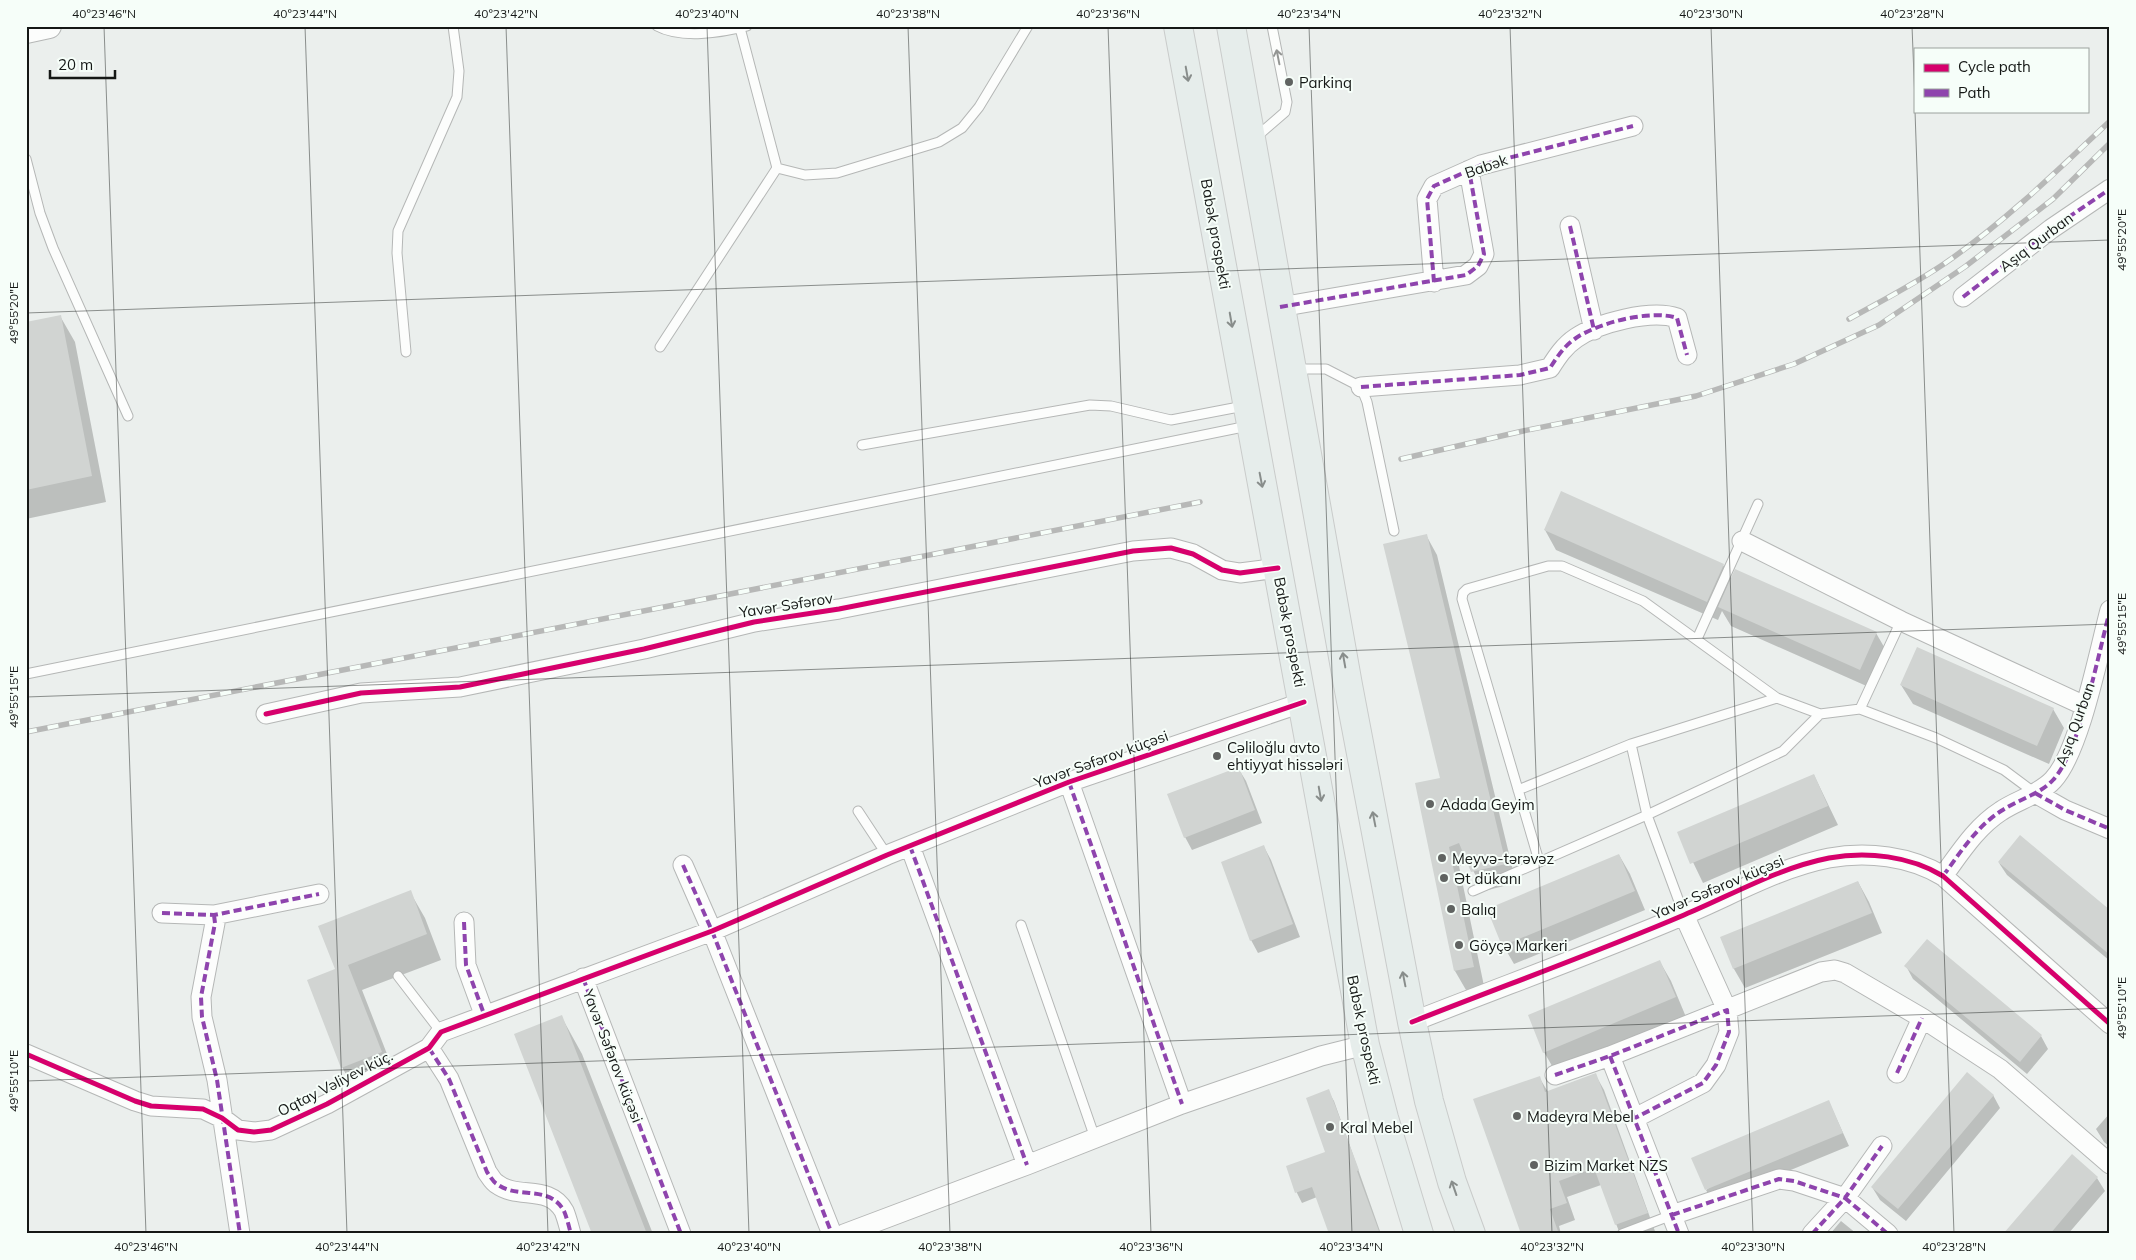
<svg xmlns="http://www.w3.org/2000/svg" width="2136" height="1260" viewBox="0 0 2136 1260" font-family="Mulish,sans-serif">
<rect width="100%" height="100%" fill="#ebefed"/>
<!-- shadow -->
<path fill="#0003" d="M60,316L75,342L106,502L26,519V323Z
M1545,530L1723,565L1732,580L1876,633L1887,652L1871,688L1731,626L1722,611L1718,620L1556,550Z
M1426,535L1437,555L1516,883L1484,891L1469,863L1459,866L1484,986L1466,990L1455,971L1416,784L1441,779Z
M1901,685L2053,709L2064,728L2049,764L1913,704Z
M1238,768L1246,781L1262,823L1192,850L1185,837Z
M1814,775L1838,825L1703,883L1679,833Z
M1264,847L1271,860L1300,937L1258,953L1251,940Z
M1619,855L1630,874L1645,910L1514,964L1503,945Z
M1999,863L2110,912V961L2007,875Z
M1858,882L1869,902L1882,933L1745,988L1734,969L1721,938Z
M410,892L425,918L441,960L362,990L396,1077L356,1093L342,1067L336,970Z
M1660,962L1671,981L1686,1017L1555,1071L1544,1052Z
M1906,966L2041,1036L2048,1049L2027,1074L1913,979Z
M561,1016L582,1054L653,1234H593Z
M1595,1074L1604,1090L1656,1234H1620L1601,1185L1567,1197L1575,1220L1559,1226L1561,1234H1522L1539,1077L1548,1092Z
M1328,1091L1334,1101L1381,1234H1330L1317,1197L1302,1203L1297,1193L1287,1167L1327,1153Z
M1993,1095L2000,1108L1906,1221L1880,1200L1872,1187Z
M1829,1102L1849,1146L1713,1202L1706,1190Z
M2110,1113V1147L2104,1142L2096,1129Z
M2072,1156L2097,1178L2105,1191L2068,1234H2005Z
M1841,1221L1857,1234H1830Z"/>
<!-- building -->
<path fill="#d1d4d2" d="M61,315L92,476L26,490V322Z
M1561,491L1724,564L1707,602L1544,530Z
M1427,534L1506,864L1471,872L1459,843L1449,847L1474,967L1454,971L1415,783L1440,778L1383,544Z
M1735,569L1877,632L1860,670L1718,607Z
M1917,647L2054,708L2037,746L1900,685Z
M1239,767L1255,810L1184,838L1167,794Z
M1814,774L1828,806L1690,864L1677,832Z
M2020,835L2110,910V955L1998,862Z
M1264,845L1293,924L1250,941L1221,862Z
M1619,854L1635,891L1502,946L1487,909Z
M1858,881L1872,913L1733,969L1720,937Z
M411,890L427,934L348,965L382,1052L341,1068L307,980L335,969L318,926Z
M1927,939L2042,1035L2020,1062L1904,966Z
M1660,960L1676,997L1543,1053L1528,1015Z
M562,1015L647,1234H592L514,1034Z
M1967,1072L1994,1095L1898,1209L1871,1187Z
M1596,1073L1648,1213L1615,1225L1594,1168L1559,1181L1567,1203L1550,1209L1559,1234H1521L1473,1099L1540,1076L1545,1092Z
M1329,1089L1359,1170L1357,1171L1380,1234H1329L1312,1187L1295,1193L1286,1166L1325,1152L1306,1098Z
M1829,1100L1843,1133L1705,1190L1691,1158Z
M2072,1154L2098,1177L2050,1234H2003Z"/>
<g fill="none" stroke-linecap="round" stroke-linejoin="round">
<!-- service casing -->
<g stroke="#b5b7b6" stroke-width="11">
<path id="service" d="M657,26C681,39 721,33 747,26
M1255,138L1285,112L1287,102L1272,26
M26,159L40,213L53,248L128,416
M777,168L805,175L837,173L939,142L962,128L979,107L1028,26
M660,347L777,168L740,28
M406,352L397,253L398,231L457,97L459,71L453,26
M1294,369H1326L1361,387L1367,402L1394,531
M862,445L1090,405L1111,406L1171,420L1244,406
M1697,639L1758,504
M26,674L1248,426
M1860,709L1901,621
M1820,714L1860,709L1936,738L2004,770L2035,793
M1631,744L1647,815L1684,915
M1518,790L1631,744L1777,698
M858,811L887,855
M1473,891L1647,815L1783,751L1820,714L1777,698L1643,601L1562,566H1548L1467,589L1463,593L1462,599L1539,861
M1021,925L1095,1138
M398,976L441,1032
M1622,1234L1672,1215"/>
</g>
<!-- minor casing -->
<g stroke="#b5b7b6" stroke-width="21">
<path id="minor" d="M1570,226L1594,330
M1434,282L1427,199L1434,186L1481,165L1633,126
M1963,297L2051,229L2110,189
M1280,307L1466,275L1478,266L1484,254L1469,170
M1361,387L1520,375L1550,368C1557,357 1564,346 1576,338C1598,323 1651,309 1677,318L1687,355
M1742,541L1901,621L2085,706
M266,714L361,693L460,687L644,649L754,622L839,609L1133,551L1171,548L1193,554L1222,570L1240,573L1278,568
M1069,782L1182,1104
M2035,793L2065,810L2110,829
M910,846L1027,1165
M683,865L712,931L832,1234
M1943,876C1960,853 1976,827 2001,811C2017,800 2039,795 2053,780C2080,751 2099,651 2110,610
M162,913L214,915L319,894
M214,915L215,923L201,997L202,1017L217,1080L240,1234
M464,922L466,965L484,1014
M583,978L681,1234
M1412,1022C1503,986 1595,953 1684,915C1732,895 1778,868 1829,858C1867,851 1910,856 1943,876L2110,1024
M429,1048L449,1079L487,1172C490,1176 493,1182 497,1184C518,1200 549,1184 564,1211C567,1218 569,1227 571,1234
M26,1054L135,1101L151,1106L203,1109L222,1118L238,1130L254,1132L271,1130L327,1104L429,1048L441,1032L712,931L887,855L1069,782L1304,702
M1610,1056L1679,1234
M1897,1073L1922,1018
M1555,1075L1610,1056L1821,972L1835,970L1845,973L1922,1018L2000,1069L2110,1164
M1635,1118L1703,1083L1716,1065L1729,1032L1727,1010L1684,915
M1672,1215L1779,1179L1794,1181L1845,1198L1882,1146
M844,1234L1027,1165L1182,1104L1321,1056L1365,1045
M1812,1234L1845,1198L1888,1234"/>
</g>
<!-- tertiary casing -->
<g stroke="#b5b7b6" stroke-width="26">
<path id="tertiary" d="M26,31L49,26"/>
</g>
<!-- primary casing -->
<g stroke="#c9cbca" stroke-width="30">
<path id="primary" d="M1178,26L1365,1045L1384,1118L1419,1234
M1231,26L1348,685L1412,1022L1429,1101L1452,1182L1471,1234"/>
</g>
<!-- service -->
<use href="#service" stroke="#fcfdfc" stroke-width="9"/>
<!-- minor -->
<use href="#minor" stroke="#fcfdfc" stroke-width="19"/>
<!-- tertiary -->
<use href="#tertiary" stroke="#fcfdfc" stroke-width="24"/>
<!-- primary -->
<use href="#primary" stroke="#e6edeb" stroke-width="28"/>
<!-- rail casing -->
<g stroke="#b7b8b7" stroke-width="5.5">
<path id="rail" d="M1849,319C1883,300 1919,282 1951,259C2008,219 2059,169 2110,121
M1401,459L1523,431L1696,396L1794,364L1879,325L1966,266L2053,199L2110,143
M26,732L1200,502"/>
</g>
<!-- rail -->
<use href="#rail" stroke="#f6fef9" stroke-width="4" stroke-dasharray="11" stroke-linecap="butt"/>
<!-- quiet -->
<path stroke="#8e44ad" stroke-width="4" stroke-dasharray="8 4" stroke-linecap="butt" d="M1570,226L1594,330
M1434,282L1427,199L1434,186L1481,165L1633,126
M1963,297L2051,229L2110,189
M1280,307L1466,275L1478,266L1484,254L1469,170
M1361,387L1520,375L1550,368C1557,357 1564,346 1576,338C1598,323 1651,309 1677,318L1687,355
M1069,782L1182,1104
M2035,793L2065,810L2110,829
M910,846L1027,1165
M683,865L712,931L832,1234
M1943,876C1960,853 1976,827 2001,811C2017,800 2039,795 2053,780C2080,751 2099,651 2110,610
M162,913L214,915L319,894
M214,915L215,923L201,997L202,1017L217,1080L240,1234
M464,922L466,965L484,1014
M583,978L681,1234
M429,1048L449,1079L487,1172C490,1176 493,1182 497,1184C518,1200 549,1184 564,1211C567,1218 569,1227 571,1234
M1610,1056L1679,1234
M1897,1073L1922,1018
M1555,1075L1610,1056L1727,1010L1729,1032L1716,1065L1703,1083L1635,1118
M1672,1215L1779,1179L1794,1181L1845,1198L1882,1146
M1812,1234L1845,1198L1888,1234"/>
<!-- cycleway casing -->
<g stroke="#f6fef9" stroke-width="8">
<path id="cycleway" d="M266,714L361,693L460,687L644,649L754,622L839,609L1133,551L1171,548L1193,554L1222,570L1240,573L1278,568
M1412,1022C1503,986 1595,953 1684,915C1732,895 1778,868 1829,858C1867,851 1910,856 1943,876L2110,1024
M26,1054L135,1101L151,1106L203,1109L222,1118L238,1130L254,1132L271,1130L327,1104L429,1048L441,1032L712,931L887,855L1069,782L1304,702"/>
</g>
<!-- cycleway -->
<use href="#cycleway" stroke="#d6006c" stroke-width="5"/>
</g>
<!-- one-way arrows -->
<defs><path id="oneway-shaft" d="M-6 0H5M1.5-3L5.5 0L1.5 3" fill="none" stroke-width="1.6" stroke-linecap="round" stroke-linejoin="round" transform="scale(1.25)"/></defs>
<use stroke="#949694" href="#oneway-shaft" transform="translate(1278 57) rotate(-101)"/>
<g stroke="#888d8b">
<use href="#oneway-shaft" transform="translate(1187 74) rotate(80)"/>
<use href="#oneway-shaft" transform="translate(1231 320) rotate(80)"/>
<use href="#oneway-shaft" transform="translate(1261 480) rotate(79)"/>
<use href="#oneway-shaft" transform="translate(1344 660) rotate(-100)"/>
<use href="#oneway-shaft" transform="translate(1320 794) rotate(80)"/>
<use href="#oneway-shaft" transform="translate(1374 819) rotate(-101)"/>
<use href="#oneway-shaft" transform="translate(1404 979) rotate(-101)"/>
<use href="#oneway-shaft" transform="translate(1454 1188) rotate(-109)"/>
</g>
<!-- ticks -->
<path fill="none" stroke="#151816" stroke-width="1" stroke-opacity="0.45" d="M104,26L146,1234M305,26L347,1234M506,26L548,1234M707,26L749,1234M908,26L950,1234M1108,26L1151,1234M1309,26L1352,1234M1510,26L1552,1234M1711,26L1753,1234M1912,26L1915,102M1915,111L1954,1234M26,313L2110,240M26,697L2110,624M26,1081L2110,1008"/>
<!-- markers -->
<g fill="#606361" stroke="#f6fef9" stroke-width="2">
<circle cx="1289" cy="82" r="5"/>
<circle cx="1217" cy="756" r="5"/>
<circle cx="1430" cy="804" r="5"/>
<circle cx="1442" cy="858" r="5"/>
<circle cx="1444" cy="878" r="5"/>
<circle cx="1451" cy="909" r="5"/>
<circle cx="1459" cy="945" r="5"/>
<circle cx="1517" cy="1116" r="5"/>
<circle cx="1330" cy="1127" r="5"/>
<circle cx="1534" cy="1165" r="5"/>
</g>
<g text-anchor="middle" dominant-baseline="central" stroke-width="4" stroke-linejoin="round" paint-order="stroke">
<!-- poi labels -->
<g font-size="15" fill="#151816" stroke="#f6fef9" text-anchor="start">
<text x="1299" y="82">Parkinq</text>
<text x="1227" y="747">Cəliloğlu avto<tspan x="1227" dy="17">ehtiyyat hissələri</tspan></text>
<text x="1440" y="804">Adada Geyim</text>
<text x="1452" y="858">Meyvə-tərəvəz</text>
<text x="1454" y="878">Ət dükanı</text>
<text x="1461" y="909">Balıq</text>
<text x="1469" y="945">Göyçə Markeri</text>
<text x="1527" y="1116">Madeyra Mebel</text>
<text x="1340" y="1127">Kral Mebel</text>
<text x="1544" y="1165">Bizim Market NZS</text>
</g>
<!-- street labels -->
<g font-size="15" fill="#151816" stroke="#f6fef9">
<text transform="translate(1486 166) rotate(-19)">Babək</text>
<text transform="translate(1216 234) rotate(80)">Babək prospekti</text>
<text transform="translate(2036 242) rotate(-37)">Aşıq Qurban</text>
<text transform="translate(786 605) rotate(-9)">Yavər Səfərov</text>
<text transform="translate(1290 632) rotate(79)">Babək prospekti</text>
<text transform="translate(2075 724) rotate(-70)">Aşıq Qurban</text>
<text transform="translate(1101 759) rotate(-20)">Yavər Səfərov küçəsi</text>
<text transform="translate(1718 887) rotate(-23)">Yavər Səfərov küçəsi</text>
<text transform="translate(1364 1030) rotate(78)">Babək prospekti</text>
<text transform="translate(613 1056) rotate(69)">Yavər Səfərov küçəsi</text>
<text transform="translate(335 1083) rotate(-27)">Oqtay Vəliyev küç.</text>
</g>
</g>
<!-- border -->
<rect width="2136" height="1260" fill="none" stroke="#f6fef9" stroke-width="55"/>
<!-- legend -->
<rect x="1914" y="48" width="175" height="65" fill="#f6fef9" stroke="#9ca29e"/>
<rect x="1924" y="64" width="25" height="8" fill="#d6006c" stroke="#9ca29e"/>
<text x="1958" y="72" font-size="15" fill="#151816">Cycle path</text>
<rect x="1924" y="89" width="25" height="8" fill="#8e44ad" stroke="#9ca29e"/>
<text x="1958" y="98" font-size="15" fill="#151816">Path</text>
<!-- scale -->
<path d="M50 70v8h65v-8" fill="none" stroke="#151816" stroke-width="2.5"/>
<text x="58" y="70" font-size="15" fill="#151816" stroke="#f6fef9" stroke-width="4" paint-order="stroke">20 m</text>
<rect x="28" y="28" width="2080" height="1204" fill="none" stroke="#151816" stroke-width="2"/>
<g font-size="12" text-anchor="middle" fill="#151816">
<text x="104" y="18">40°23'46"N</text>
<text x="305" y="18">40°23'44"N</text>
<text x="506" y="18">40°23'42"N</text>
<text x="707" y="18">40°23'40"N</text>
<text x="908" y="18">40°23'38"N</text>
<text x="1108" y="18">40°23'36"N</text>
<text x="1309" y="18">40°23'34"N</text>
<text x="1510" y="18">40°23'32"N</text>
<text x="1711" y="18">40°23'30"N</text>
<text x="1912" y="18">40°23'28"N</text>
<text transform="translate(2122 240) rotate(-90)" y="4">49°55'20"E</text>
<text transform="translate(14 313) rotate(-90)" y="4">49°55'20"E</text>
<text transform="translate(2122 624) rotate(-90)" y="4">49°55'15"E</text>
<text transform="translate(14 697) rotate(-90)" y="4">49°55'15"E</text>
<text transform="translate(2122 1008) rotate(-90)" y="4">49°55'10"E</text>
<text transform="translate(14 1081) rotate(-90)" y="4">49°55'10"E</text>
<text x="146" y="1251">40°23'46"N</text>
<text x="347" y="1251">40°23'44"N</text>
<text x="548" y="1251">40°23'42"N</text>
<text x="749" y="1251">40°23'40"N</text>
<text x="950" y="1251">40°23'38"N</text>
<text x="1151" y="1251">40°23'36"N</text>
<text x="1351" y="1251">40°23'34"N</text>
<text x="1552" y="1251">40°23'32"N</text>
<text x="1753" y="1251">40°23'30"N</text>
<text x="1954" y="1251">40°23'28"N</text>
</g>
</svg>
